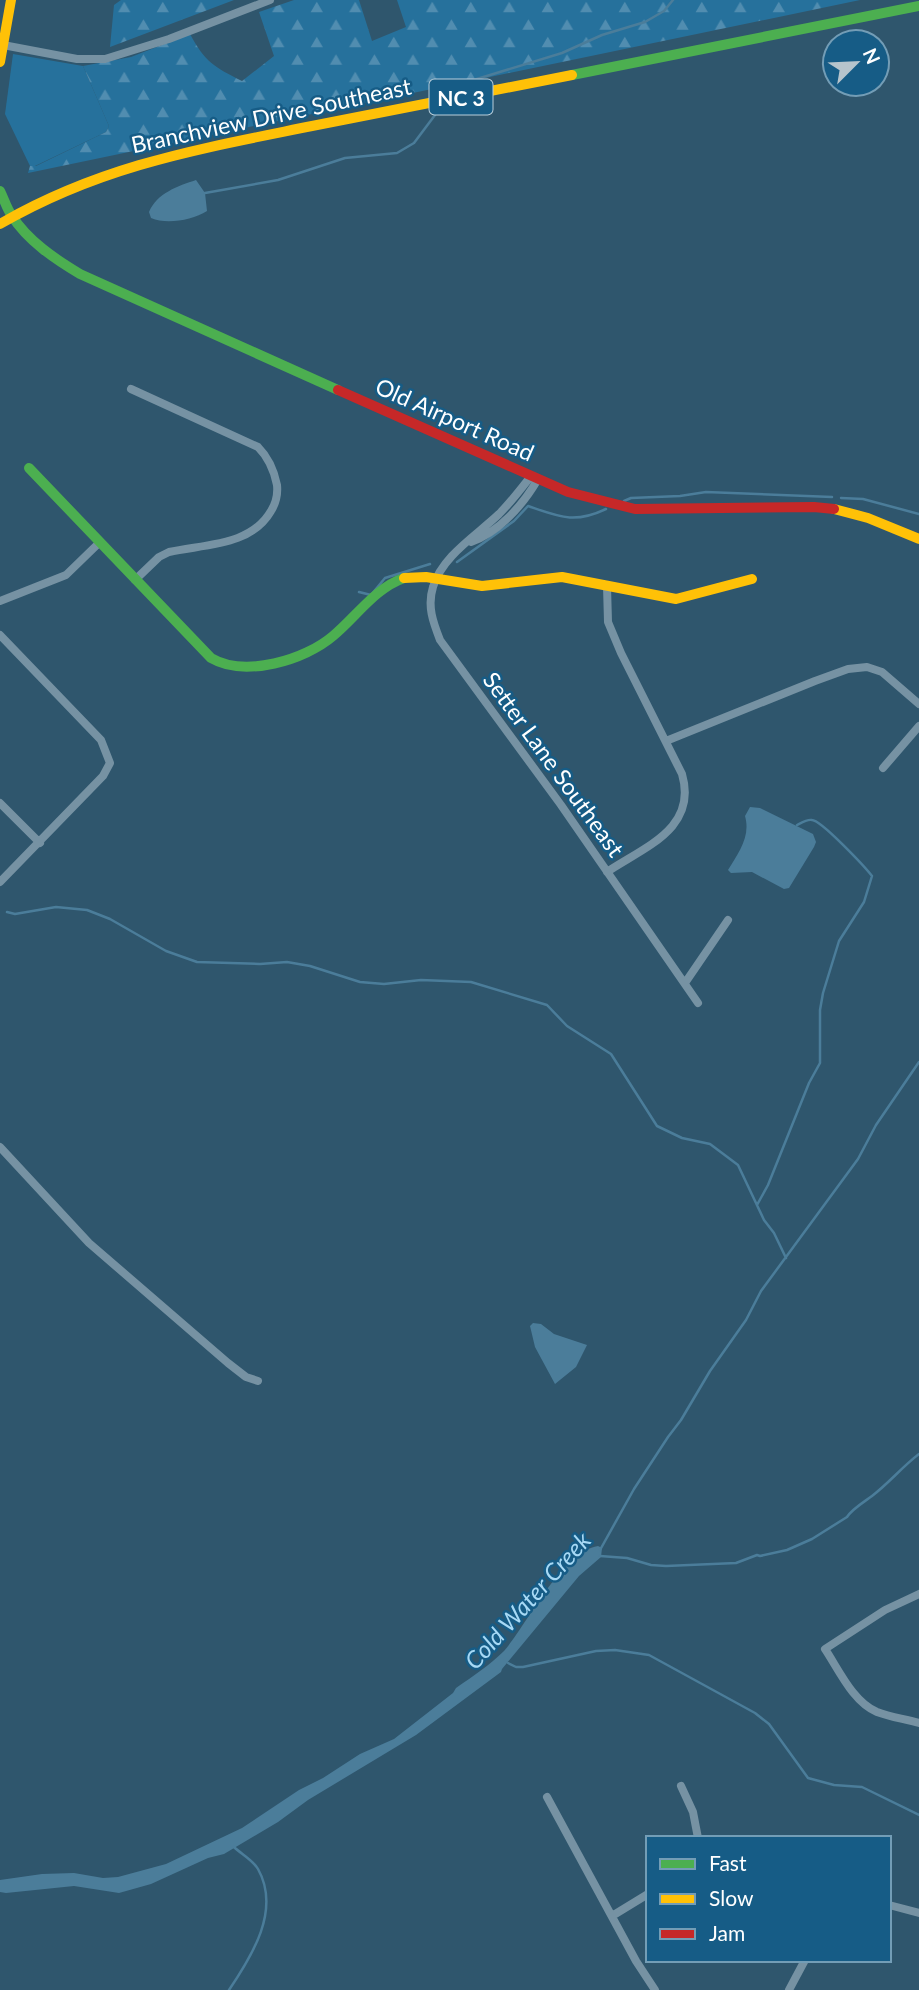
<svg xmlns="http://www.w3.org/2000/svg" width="919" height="1990" viewBox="0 0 919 1990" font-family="Lato,sans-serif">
<defs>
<pattern id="forest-firs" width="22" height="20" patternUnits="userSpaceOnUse" patternTransform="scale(1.75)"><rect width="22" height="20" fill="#26719c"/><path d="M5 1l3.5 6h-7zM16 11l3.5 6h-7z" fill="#518db0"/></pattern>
</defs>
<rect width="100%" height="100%" fill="#2f566d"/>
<!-- green -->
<path fill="#26719c" d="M13,54L83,66L109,126L106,132L35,166H30L5,114Z"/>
<!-- forest -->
<path fill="url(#forest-firs)" d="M121,0H234L110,47L114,5Z
M294,0H359L372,41L406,27L397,0H860L28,173L30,166H36L106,132L109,126L83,66L131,57L190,34C205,62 214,67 242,81L274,56L259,12Z"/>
<!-- water -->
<path fill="#4b7d9a" d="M196,180L205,193L207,211C192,220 167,225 151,218L149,212C157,193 178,186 196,180Z
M750,807L760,808L813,834L816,842L814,847L789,888L784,889L752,872L731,873L728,870C738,853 751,837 745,816Z
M533,1323L541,1324L554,1334L587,1345L576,1367L555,1384L535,1347L530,1326Z
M598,1546L602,1548L601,1557L579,1576L502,1669L501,1672L416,1735L308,1800L278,1822L224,1854L208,1858L151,1884L119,1893L74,1886L6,1893L0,1892V1880L42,1874L74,1873L103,1878L118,1877L166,1864L242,1828L299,1790L323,1778L360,1754L394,1739L453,1693L456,1688C473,1676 490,1665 504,1651C528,1624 561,1552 598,1546Z"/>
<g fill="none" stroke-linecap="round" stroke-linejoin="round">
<!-- stream -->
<path stroke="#4b7d9a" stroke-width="2.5" d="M467,82L562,53L602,35L645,22L664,11L673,0
M205,193L278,180L345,158L397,153L414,143L435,115
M841,498L863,499L919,514
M624,501L631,498L680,496L706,492L832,497
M457,562L514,521L528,506C560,517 574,524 606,509
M359,592L371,595L385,578L430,564
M7,912L15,914L56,907L87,910L110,919L166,951L197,962L260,964L287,962L310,966L360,982L384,984L421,980L471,982L547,1005L567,1026L611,1054L657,1126L682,1138L710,1144L738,1165L764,1220L774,1233L786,1258
M757,1205L768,1185L809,1083L820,1063V1010L823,993L839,941L864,902L872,876C865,867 821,820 812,820C807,819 801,823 797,825
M600,1550L634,1489L668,1437L681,1420L710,1371L746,1320L761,1291L858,1159L876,1125L919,1062
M600,1556L627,1558L651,1565L666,1566L736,1563L757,1555L760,1556L787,1550L812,1539L847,1517C852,1509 864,1502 872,1496C889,1483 902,1467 919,1454
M508,1663L516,1667H523L596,1651L615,1650L649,1655L755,1713L769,1724L808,1778L834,1785L862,1787L919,1815
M229,1990C252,1956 281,1910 258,1869C253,1860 241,1854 234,1847"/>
<!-- street -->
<path stroke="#7692a3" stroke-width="8" d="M3,45L77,59H105L169,39L270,0
M131,389L258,447C269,458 274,470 277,485C278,495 276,503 271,511C251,546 205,544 169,552L159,557L135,580
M531,476C521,489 511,502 499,514C477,535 442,556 433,587C427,606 433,622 440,640L561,805L698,1003
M471,542C499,532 523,505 538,479
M607,586L608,622L621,653L682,774C698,829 644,847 607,872
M0,601L66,575L100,542
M0,635L101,740L110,763L103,776L0,882
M666,741L815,681L848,669L867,667L882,672L919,704
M883,768L919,726
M0,803L40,843
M685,983L728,920
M0,1147L89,1243L228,1363L246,1377L258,1381
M919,1594L885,1610L825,1649C839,1670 853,1702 877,1712C890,1717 905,1719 919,1723
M681,1786L693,1812L698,1838
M547,1797L636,1961L655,1990
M889,1905L919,1913
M612,1916L648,1894
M789,1990L805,1960"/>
<!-- fast -->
<path stroke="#4caf50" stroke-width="10" d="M572,75L919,6
M0,191C4,199 7,209 12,216C28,241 55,259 80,274L338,390
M29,468L211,658C245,678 305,660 333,636C356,617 375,588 404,578"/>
<!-- slow -->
<path stroke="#ffc107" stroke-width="10" d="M0,62L11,0
M0,224C102,165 199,149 312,126C399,109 486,92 572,75
M834,509L868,518L919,539
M404,578L426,577L482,586L562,577L676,599L752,579"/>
<!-- jam -->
<path stroke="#c62828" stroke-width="10" d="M338,390L568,492L635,509L814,507L834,509"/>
</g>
<g text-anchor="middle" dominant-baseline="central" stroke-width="5" stroke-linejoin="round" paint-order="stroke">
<!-- shield labels -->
<rect fill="#165c86" stroke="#b9cedb" stroke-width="2" x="429.5" y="79.5" width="63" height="35" rx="5"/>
<g font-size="21" font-weight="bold" fill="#fff">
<text x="461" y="97">NC 3</text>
</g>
<!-- street labels -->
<g font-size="23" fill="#fff" stroke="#165c86">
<text transform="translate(271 115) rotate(-12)">Branchview Drive Southeast</text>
<text transform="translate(455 419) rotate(24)">Old Airport Road</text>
<text transform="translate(554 764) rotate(54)">Setter Lane Southeast</text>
</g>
<!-- water labels -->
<g font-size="24" font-style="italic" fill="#a7d9f5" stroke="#165c86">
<text transform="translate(527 1600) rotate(-48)">Cold Water Creek</text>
</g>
</g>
<!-- legend -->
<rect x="646" y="1836" width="245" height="126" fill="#165c86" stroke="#739db6" stroke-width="2"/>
<rect x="660" y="1859" width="35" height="10" fill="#4caf50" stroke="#739db6" stroke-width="2"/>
<text x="709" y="1871" font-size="21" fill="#ffffff">Fast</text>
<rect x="660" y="1894" width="35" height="10" fill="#ffc107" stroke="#739db6" stroke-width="2"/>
<text x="709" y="1906" font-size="21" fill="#ffffff">Slow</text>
<rect x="660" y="1929" width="35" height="10" fill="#c62828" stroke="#739db6" stroke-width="2"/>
<text x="709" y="1941" font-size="21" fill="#ffffff">Jam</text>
<!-- north arrow -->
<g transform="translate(856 63) rotate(66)"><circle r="33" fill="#165c86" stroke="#739db6" stroke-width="2"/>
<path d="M0-5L12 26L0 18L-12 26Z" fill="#b6c4cc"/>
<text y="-10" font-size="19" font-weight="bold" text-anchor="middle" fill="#ffffff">N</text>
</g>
</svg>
